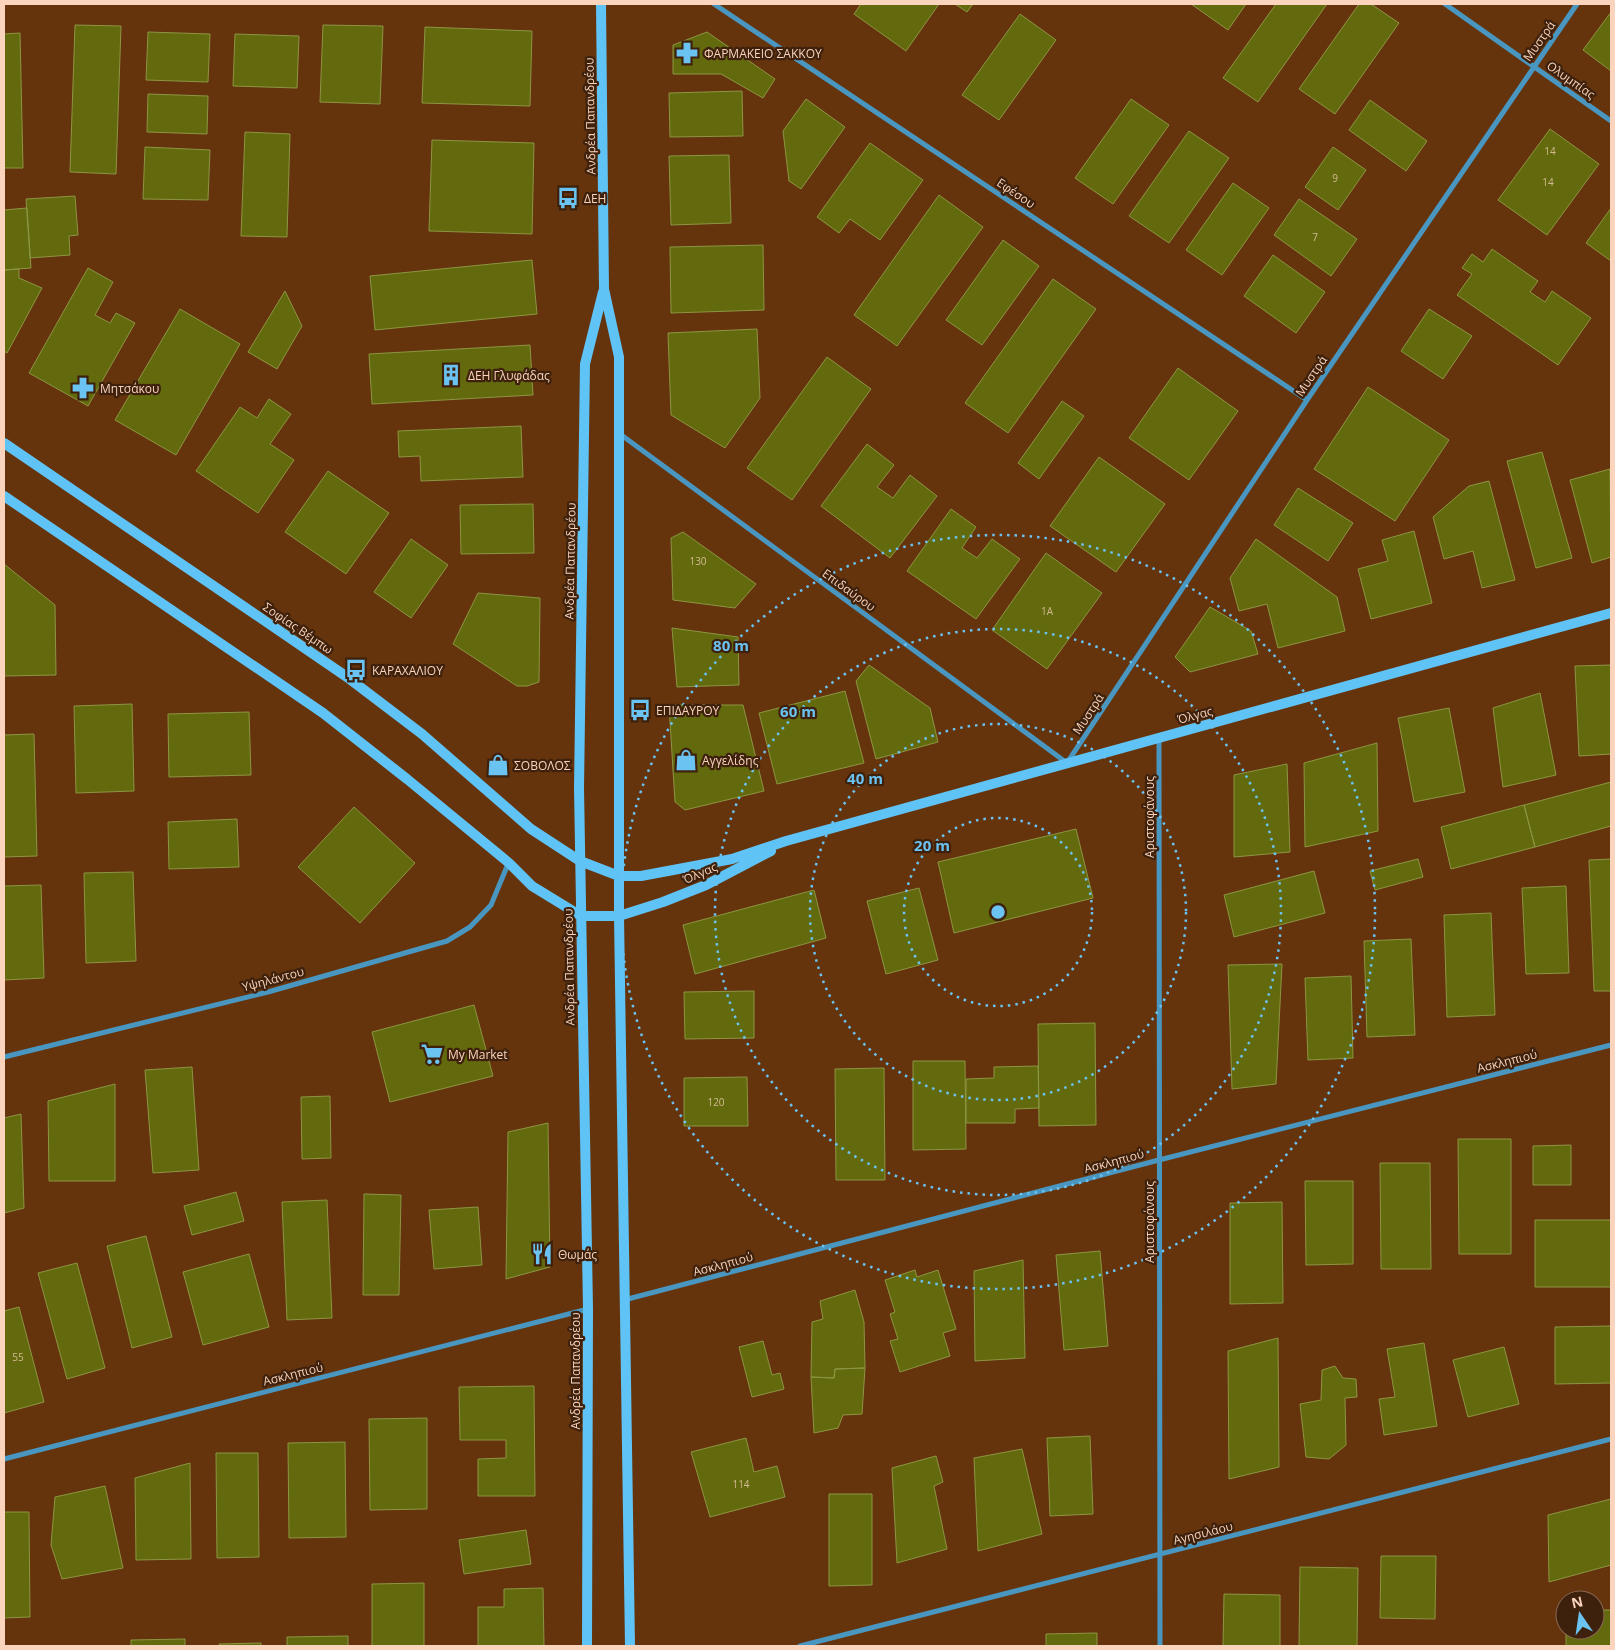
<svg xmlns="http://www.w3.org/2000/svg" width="1615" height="1650" viewBox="0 0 1615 1650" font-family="'Open Sans',sans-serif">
<rect width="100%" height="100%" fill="#65340d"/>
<!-- building -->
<path fill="#636a0e" stroke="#8d9542" d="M861,4H939L906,51L854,14Z
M955,4H973L967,12Z
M1191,4H1246L1228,30Z
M1276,4H1327L1258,102L1223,78Z
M1359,4H1371L1399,23L1335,114L1299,89Z
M1611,12V71L1583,50Z
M1020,14L1056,40L999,120L962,95Z
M75,25L121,26L116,174L70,172Z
M323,25L383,26L380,104L320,102Z
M425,27L532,31L530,106L422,103Z
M148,32L210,34L208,82L146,80Z
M707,32L775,79L763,98L721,74H673V45Z
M20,33L23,168H4V34Z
M235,34L299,36L297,88L233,86Z
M742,91L743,136L670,137L669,93Z
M148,94L208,96L207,134L147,132Z
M806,99L845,127L801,189L789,181L783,131Z
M1131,99L1169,125L1113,204L1075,178Z
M1370,100L1427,141L1406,171L1349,130Z
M1550,129L1599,164L1547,235L1498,200Z
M1189,131L1229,158L1169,243L1129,216Z
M245,132L290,134L287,237L241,236Z
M432,140L534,143L532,234L429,231Z
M870,143L923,180L880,240L850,219L839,233L817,217Z
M145,147L210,150L208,200L143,199Z
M1333,147L1366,170L1338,210L1305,187Z
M729,155L731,223L671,225L669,156Z
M1233,183L1269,208L1222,275L1186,250Z
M939,195L983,227L897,346L854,315Z
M75,196L78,235L69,236L70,255L30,258L26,199Z
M1299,199L1357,239L1331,276L1274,235Z
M27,208L31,268L4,270V210Z
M1611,208V261L1586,243Z
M1003,240L1039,266L982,345L946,320Z
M763,245L764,310L671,313L670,247Z
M1492,249L1538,281L1530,292L1545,302L1552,291L1591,318L1558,365L1457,295L1472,274L1462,268L1472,254L1483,262Z
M1273,255L1325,292L1296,333L1244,296Z
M532,260L537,314L375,330L370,276Z
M88,268L113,282L95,315L110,323L116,313L135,323L88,406L29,373Z
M19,269V278L42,288L7,353L4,351V270Z
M1053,279L1096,309L1008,433L965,403Z
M285,291L302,326L277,369L248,352Z
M180,309L240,344L176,455L115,420Z
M1429,309L1472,336L1443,379L1401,351Z
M757,329L760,398L725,448L671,415L668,333Z
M530,345L533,395L372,404L369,354Z
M827,357L871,389L792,500L747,468Z
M1178,368L1238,411L1189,480L1129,438Z
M1368,387L1449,440L1395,521L1314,469Z
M269,399L291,414L270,444L294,460L258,513L196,471L240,407L257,418Z
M1062,401L1084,416L1039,479L1018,463Z
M521,426L523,477L421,481L420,456L399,457L398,431Z
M867,444L894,465L877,487L893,498L910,475L937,496L890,558L821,506Z
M1542,452L1572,558L1536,568L1507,461Z
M1099,457L1165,504L1116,572L1050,526Z
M1610,469L1611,557L1592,563L1570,480Z
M328,471L389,513L346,574L285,532Z
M1489,481L1515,580L1482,588L1473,551L1444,559L1433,517L1469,486Z
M1298,488L1353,523L1328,561L1274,525Z
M533,504L534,553L461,554L460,505Z
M951,509L976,527L962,548L977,558L992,539L1020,559L976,619L907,571Z
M1414,531L1432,603L1371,619L1358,569L1388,561L1382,540Z
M683,532L756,584L735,608L673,600L671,538Z
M411,539L448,565L411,618L374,592Z
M1256,539L1337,597L1345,631L1278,648L1267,604L1239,611L1230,578Z
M1046,553L1102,593L1047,669L992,630Z
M4,564L55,605L56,675L4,676Z
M478,593L540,598L539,682L527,686H517L453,644Z
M1210,607L1251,631L1258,654L1190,672L1175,657Z
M672,628L738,637L739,685L677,687Z
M869,665L930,708L938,742L876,759L856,681Z
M1611,665V754L1579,756L1575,666Z
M845,691L864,763L777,784L759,713Z
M1540,693L1556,775L1503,787L1493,708Z
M132,704L134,791L76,793L74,706Z
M669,705H743L764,791L685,810L675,802Z
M1449,708L1465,792L1414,802L1398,718Z
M249,712L251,775L169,777L168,714Z
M34,734L37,856L4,857V735Z
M1377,743L1378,831L1305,847L1304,763Z
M1287,764L1290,852L1234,857V775Z
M1611,782V826L1535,847L1524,805Z
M1524,805L1535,847L1451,869L1441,827Z
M354,807L415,863L360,923L298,867Z
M237,819L239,867L169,869L168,822Z
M1076,829L1093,898L954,933L938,862Z
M1418,859L1423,877L1375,890L1370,871Z
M1611,859V991H1594L1589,860Z
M1314,871L1325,913L1234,937L1224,895Z
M133,872L136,961L86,963L84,873Z
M41,885L44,978L4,980V886Z
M1566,886L1569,973L1526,974L1522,888Z
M919,888L938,960L886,974L867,901Z
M814,890L826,938L695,974L683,925Z
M1491,913L1495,1015L1447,1017L1444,915Z
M1411,939L1415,1035L1367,1037L1364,941Z
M1282,964L1276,1084L1232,1089L1228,965Z
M1351,976L1353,1058L1308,1060L1305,978Z
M754,991V1038L685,1039L684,992Z
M474,1005L493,1076L390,1102L372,1032Z
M1095,1023L1096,1125L1039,1126L1038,1024Z
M913,1061H965L966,1149L913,1150Z
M1038,1066L1039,1108L1015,1109V1123H966V1079L994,1078V1067Z
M192,1067L199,1170L153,1173L145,1070Z
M884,1068L885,1180H836L835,1069Z
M747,1077L748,1126H684V1078Z
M115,1084V1181H49L48,1101Z
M330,1096L331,1158L302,1159L301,1097Z
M21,1114L24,1208L4,1213V1118Z
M548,1123L550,1267L506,1279L508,1132Z
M1458,1139H1511V1254H1459Z
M1571,1145V1185H1533V1146Z
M1380,1163H1430L1431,1269H1381Z
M1305,1181H1353V1264L1306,1265Z
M236,1192L244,1221L192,1235L184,1206Z
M364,1194L401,1195L399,1295H363Z
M327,1200L332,1318L287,1320L282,1202Z
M1282,1202L1283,1303L1230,1304V1203Z
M478,1207L482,1265L434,1269L429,1210Z
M1535,1220H1611V1287H1535Z
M146,1236L172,1337L132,1348L107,1246Z
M1100,1251L1108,1346L1064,1350L1056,1255Z
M249,1254L269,1327L203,1345L183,1272Z
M1023,1260L1025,1358L975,1361L974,1271Z
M77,1263L105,1368L67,1379L38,1273Z
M915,1270L917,1277L938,1270L956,1329L943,1333L950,1356L900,1372L890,1341L898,1339L890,1314L895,1312L885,1280Z
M855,1290L864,1322L865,1368L835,1369L834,1378L811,1377L812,1322L823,1319L820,1301Z
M19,1307L44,1402L4,1413V1311Z
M1611,1326V1383L1555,1384V1327Z
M1278,1338L1279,1467L1229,1479L1228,1351Z
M763,1341L772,1375L780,1373L784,1389L752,1397L739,1347Z
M1424,1343L1437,1426L1384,1435L1379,1399L1395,1397L1387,1349Z
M1504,1347L1519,1404L1468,1417L1453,1360Z
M1335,1366L1343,1378L1356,1379L1357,1397L1345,1398L1346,1445L1329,1459L1306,1457L1300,1404L1321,1400L1322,1370Z
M865,1368L862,1414L843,1415L838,1428L814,1433L811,1377L834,1378L835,1369Z
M534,1386L535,1496H478V1459L506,1458V1440H460L459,1387Z
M427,1418V1509L370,1510L369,1419Z
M1090,1436L1093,1514L1050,1516L1047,1438Z
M746,1438L754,1472L777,1466L785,1497L710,1517L691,1452Z
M345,1442L346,1537L289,1538L288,1443Z
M1022,1449L1042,1534L978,1551L974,1458Z
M216,1453H258L259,1557L217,1558Z
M936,1456L943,1482L934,1486L947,1549L897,1563L892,1468Z
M190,1463L191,1559L136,1560L135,1478Z
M105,1486L123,1568L62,1579L51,1545L55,1497Z
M829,1494H872V1585L829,1586Z
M1611,1499V1565L1549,1582L1548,1515Z
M4,1512H29L30,1617L4,1618Z
M526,1530L531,1564L464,1574L459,1540Z
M1381,1556H1436L1435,1619L1380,1618Z
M1300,1567L1358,1568L1357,1646H1299Z
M424,1583V1646H372V1584Z
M543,1588L544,1646H478V1607H504V1589Z
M1224,1594L1280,1595V1646H1223Z
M1595,1610H1611V1646H1566V1630H1595Z
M1097,1633V1646H1046V1634Z
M348,1636V1646H287V1637Z
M185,1639V1646H131V1640Z
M261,1643V1646H219V1644Z"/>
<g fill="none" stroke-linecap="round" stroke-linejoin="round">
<!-- minor -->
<path stroke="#4997c0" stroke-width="5" d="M714,4L1307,400
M1445,4L1611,121
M620,434L1067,763L1307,400L1577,4
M1159,738L1160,1646
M4,1057L268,992L447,941L470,927L491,905L508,864
M624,1300L1159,1160L1611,1045
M4,1459L588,1309
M800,1646L1611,1439"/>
<!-- secondary -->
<path stroke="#60c3f6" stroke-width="10" d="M601,4L604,289L619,357V916L630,1646
M4,443L347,677L422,734L531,829L580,861L619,876H641L732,859L786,841L1611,613
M4,496L323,713L407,779L509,863L532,886L581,916H619L663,902L706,885L771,851
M587,1646L588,1309L579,788L585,364L603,292"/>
</g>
<!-- distance rings -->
<g fill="none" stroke="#6bc3f2" stroke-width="2.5" stroke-dasharray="2.5 5">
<circle cx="998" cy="912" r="94"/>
<circle cx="998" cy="912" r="188"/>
<circle cx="998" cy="912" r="283"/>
<circle cx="998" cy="912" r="377"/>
</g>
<!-- icons -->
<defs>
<g id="pharmacy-bare" transform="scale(1.725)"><path d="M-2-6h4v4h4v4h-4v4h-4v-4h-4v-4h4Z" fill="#6bc3f2" stroke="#3e210d" stroke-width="2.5" paint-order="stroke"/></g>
<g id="bus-bare" transform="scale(1.725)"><path d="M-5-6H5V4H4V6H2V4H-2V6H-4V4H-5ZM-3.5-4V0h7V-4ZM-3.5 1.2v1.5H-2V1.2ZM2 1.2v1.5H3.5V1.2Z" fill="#6bc3f2" stroke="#3e210d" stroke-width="2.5" paint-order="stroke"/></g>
<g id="building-bare" transform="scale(1.725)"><path d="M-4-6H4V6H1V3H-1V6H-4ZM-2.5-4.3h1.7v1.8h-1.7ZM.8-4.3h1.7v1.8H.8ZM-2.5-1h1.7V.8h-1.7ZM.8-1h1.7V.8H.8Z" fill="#6bc3f2" stroke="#3e210d" stroke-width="2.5" paint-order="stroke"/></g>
<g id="shop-bare" transform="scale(1.725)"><path d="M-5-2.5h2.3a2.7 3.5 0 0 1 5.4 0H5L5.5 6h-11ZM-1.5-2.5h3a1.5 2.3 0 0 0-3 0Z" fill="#6bc3f2" stroke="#3e210d" stroke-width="2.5" paint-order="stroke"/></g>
<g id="supermarket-bare" transform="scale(1.725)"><path d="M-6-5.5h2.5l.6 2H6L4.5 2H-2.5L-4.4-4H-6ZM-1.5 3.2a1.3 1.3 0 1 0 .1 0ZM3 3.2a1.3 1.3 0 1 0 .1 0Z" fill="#6bc3f2" stroke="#3e210d" stroke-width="2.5" paint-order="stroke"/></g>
<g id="restaurant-bare" transform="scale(1.725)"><path d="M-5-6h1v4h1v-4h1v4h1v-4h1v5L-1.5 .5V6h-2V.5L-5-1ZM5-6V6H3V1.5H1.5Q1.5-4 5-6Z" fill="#6bc3f2" stroke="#3e210d" stroke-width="2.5" paint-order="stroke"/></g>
</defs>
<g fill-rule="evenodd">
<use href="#pharmacy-bare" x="687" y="53"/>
<use href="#bus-bare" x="568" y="198"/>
<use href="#building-bare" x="451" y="375"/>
<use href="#pharmacy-bare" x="83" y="388"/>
<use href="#bus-bare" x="356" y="670"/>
<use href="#bus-bare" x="640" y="710"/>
<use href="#shop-bare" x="686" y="760"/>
<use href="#shop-bare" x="498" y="765"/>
<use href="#supermarket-bare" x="432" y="1054"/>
<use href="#restaurant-bare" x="542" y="1254"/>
</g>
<g text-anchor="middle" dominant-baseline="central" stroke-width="4.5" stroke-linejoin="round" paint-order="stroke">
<!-- number labels -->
<g font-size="10" fill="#d4ba90">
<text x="1550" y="151">14</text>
<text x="1335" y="178">9</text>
<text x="1548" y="182">14</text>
<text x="1315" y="237">7</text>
<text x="698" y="561">130</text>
<text x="1047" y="611">1Α</text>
<text x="716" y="1102">120</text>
<text x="18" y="1357">55</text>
<text x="741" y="1484">114</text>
</g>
<!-- street labels -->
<g font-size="12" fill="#fad4bc" stroke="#3e210d">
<text transform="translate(1539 41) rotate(-55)">Μυστρά</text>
<text transform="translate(1571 80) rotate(35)">Ολυμπίας</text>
<text transform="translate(590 116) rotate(-91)">Ανδρέα Παπανδρέου</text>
<text transform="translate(1016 193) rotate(34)">Εφέσου</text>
<text transform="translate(1311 376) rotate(-56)">Μυστρά</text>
<text transform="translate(570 561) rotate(-89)">Ανδρέα Παπανδρέου</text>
<text transform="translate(849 590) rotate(36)">Επιδαύρου</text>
<text transform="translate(298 628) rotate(34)">Σοφίας Βέμπω</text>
<text transform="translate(1088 714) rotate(-57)">Μυστρά</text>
<text transform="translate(1195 715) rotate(-15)">Όλγας</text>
<text transform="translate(1149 817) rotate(-90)">Αριστοφάνους</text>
<text transform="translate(700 873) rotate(-24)">Όλγας</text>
<text transform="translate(569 967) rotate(-91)">Ανδρέα Παπανδρέου</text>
<text transform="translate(273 979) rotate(-15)">Υψηλάντου</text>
<text transform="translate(1507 1061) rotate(-14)">Ασκληπιού</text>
<text transform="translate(1114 1161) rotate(-15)">Ασκληπιού</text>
<text transform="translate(1149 1222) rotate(-90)">Αριστοφάνους</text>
<text transform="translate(723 1264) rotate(-15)">Ασκληπιού</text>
<text transform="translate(575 1371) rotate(-90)">Ανδρέα Παπανδρέου</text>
<text transform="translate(293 1374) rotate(-14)">Ασκληπιού</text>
<text transform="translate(1203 1533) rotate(-14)">Αγησιλάου</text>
</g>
<!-- poi labels -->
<g font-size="12" fill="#fad4bc" stroke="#3e210d" text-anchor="start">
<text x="704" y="53">ΦΑΡΜΑΚΕΙΟ ΣΑΚΚΟΥ</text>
<text x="584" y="198">ΔΕΗ</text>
<text x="468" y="375">ΔΕΗ Γλυφάδας</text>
<text x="100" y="388">Μητσάκου</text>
<text x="372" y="670">ΚΑΡΑΧΑΛΙΟΥ</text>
<text x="656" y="710">ΕΠΙΔΑΥΡΟΥ</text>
<text x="702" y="760">Αγγελίδης</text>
<text x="514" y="765">ΣΟΒΟΛΟΣ</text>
<text x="448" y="1054">My Market</text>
<text x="558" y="1254">Θωμάς</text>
</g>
</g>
<circle cx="998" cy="912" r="8" fill="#6bc3f2" stroke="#3e210d" stroke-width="2.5"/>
<g font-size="15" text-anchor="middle" font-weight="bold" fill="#6bc3f2" stroke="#3e210d" stroke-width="4.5" stroke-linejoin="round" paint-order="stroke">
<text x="731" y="651">80 m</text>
<text x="798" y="717">60 m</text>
<text x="865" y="784">40 m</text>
<text x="932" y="851">20 m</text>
</g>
<!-- border -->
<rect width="1615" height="1650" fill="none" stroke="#fad4bc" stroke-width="10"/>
<!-- north arrow -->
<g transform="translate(1580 1615) rotate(347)"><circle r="24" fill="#3e210d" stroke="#896953"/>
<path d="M0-4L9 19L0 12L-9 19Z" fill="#6bc3f2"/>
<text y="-8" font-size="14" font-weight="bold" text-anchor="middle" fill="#fad4bc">N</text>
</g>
</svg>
